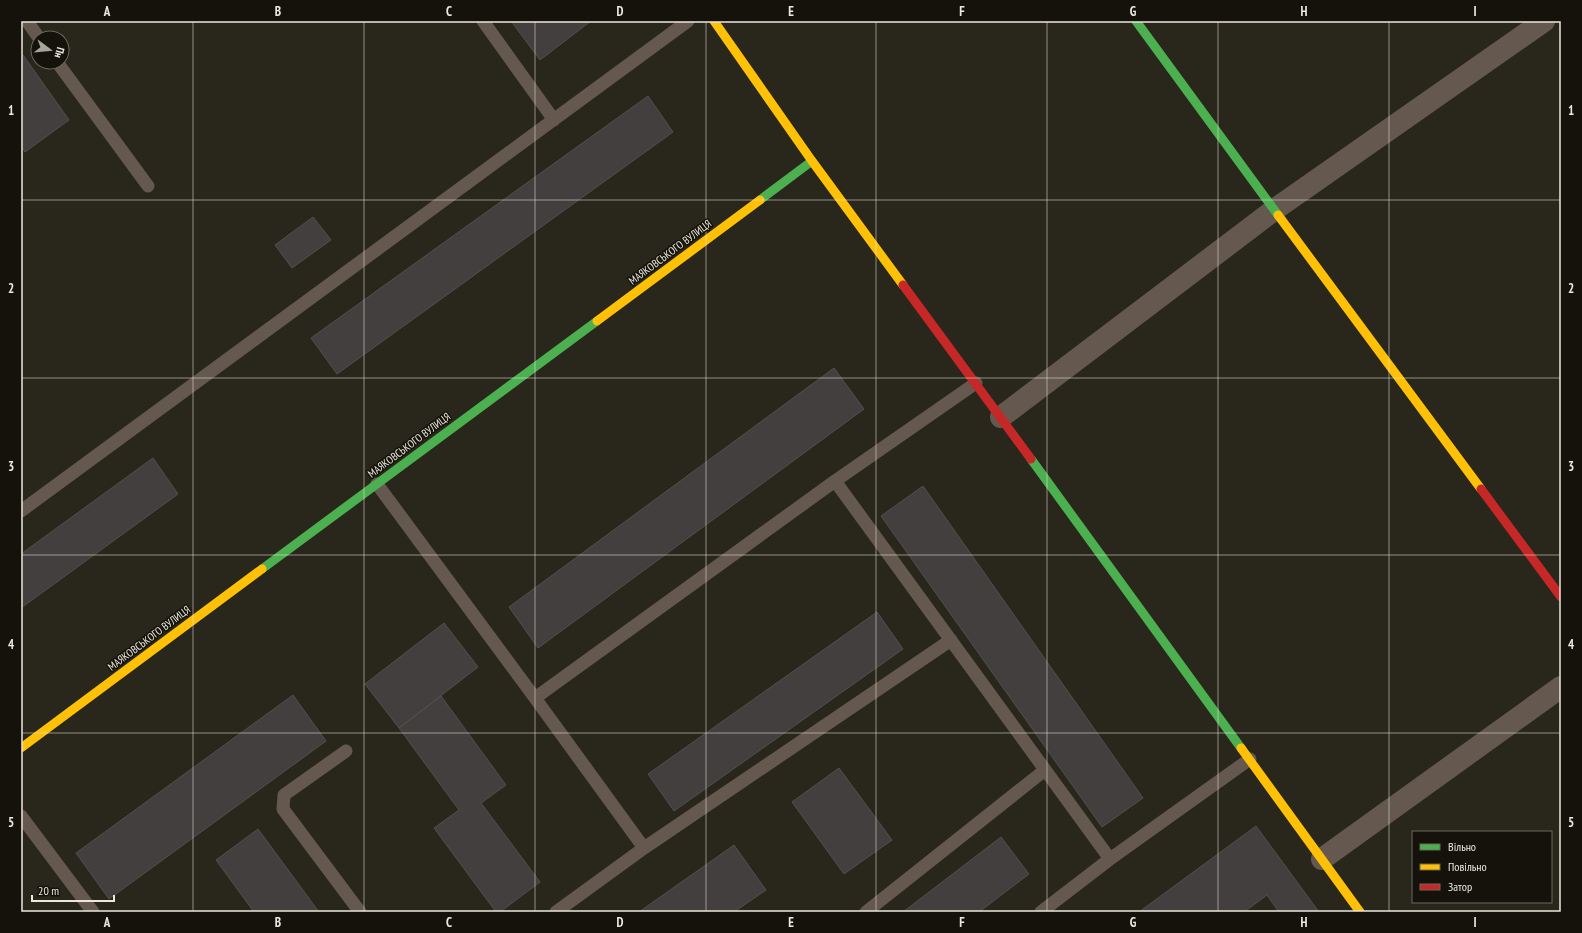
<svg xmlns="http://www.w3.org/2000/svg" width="1582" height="933" viewBox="0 0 1582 933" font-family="'PT Sans Narrow',sans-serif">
<rect width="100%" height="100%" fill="#29261c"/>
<!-- building -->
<path fill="#433f3f" stroke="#534f4e" d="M511,21H591L540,60Z
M23,55L69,120L25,152L21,146V56Z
M648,96L673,132L337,374L311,338Z
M313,217L331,240L292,268L275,245Z
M834,368L864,409L538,648L509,607Z
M153,458L178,494L21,608V554Z
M923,486L1143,798L1102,827L881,516Z
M877,612L903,649L674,811L648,774Z
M444,623L478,667L399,728L365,684Z
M293,695L326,741L109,899L76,853Z
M441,696L506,785L481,803L540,882L500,912H496L434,828L459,810L399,728Z
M839,768L892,840L844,874L792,802Z
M1256,826L1319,912H1279L1267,895L1244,912H1139Z
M258,829L319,912H254L216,860Z
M1001,837L1029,874L979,912H903Z
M734,845L766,890L734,912H639Z"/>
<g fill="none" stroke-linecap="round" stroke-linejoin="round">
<!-- lane -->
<path stroke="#64584f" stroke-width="13" d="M27,21L39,38
M483,21L554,120
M57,62L148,186
M976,383L835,481L1110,859L1250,759
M377,484L535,698
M21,511L688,21
M346,751L284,795L283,809L360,912
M21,816L93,912
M644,848L951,640
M556,912L644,848L535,698L835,481
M866,912L1045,770
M1041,912L1110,859"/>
<!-- street -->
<path stroke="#64584f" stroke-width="22" d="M1001,417L1274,210L1544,21
M1322,859L1561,687"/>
<!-- fast -->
<path stroke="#4caf50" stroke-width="9" d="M1136,21L1278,215
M760,200L812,161
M1031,459L1241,748
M262,569L597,321"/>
<!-- slow -->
<path stroke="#ffc107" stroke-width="9" d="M714,21L812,161L903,285
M1278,215L1481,489
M597,321L760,200
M21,748L262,569
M1241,748L1360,912"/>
<!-- jam -->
<path stroke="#c62828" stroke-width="9" d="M903,285L1031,459
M1481,489L1561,597"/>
</g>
<!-- grid -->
<path fill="none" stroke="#ebe8dc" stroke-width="1" stroke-opacity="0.55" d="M193,21V912M364,21V912M535,21V912M706,21V912M876,21V912M1047,21V912M1218,21V912M1389,21V912M21,200H1561M21,378H1561M21,555H1561M21,733H1561"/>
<g text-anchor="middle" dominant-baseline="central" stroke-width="3" stroke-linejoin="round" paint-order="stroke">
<!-- street labels -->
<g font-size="11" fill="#ebe8dc" stroke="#14120a">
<text transform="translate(670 252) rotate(-37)">МАЯКОВСЬКОГО ВУЛИЦЯ</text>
<text transform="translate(409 445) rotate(-37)">МАЯКОВСЬКОГО ВУЛИЦЯ</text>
<text transform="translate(149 638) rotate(-37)">МАЯКОВСЬКОГО ВУЛИЦЯ</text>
</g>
</g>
<!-- border -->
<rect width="1582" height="933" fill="none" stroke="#14120a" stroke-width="44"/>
<!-- legend -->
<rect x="1412" y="831" width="140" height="72" fill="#14120a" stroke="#6a685e"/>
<rect x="1420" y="844" width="20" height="6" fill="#4caf50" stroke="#6a685e"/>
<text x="1448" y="851" font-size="12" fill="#ebe8dc">Вільно</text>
<rect x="1420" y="864" width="20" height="6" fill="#ffc107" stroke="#6a685e"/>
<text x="1448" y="871" font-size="12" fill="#ebe8dc">Повільно</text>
<rect x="1420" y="884" width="20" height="6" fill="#c62828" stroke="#6a685e"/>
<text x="1448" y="891" font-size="12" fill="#ebe8dc">Затор</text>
<!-- north arrow -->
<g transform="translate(50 50) rotate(106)"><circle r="19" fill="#14120a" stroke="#6a685e"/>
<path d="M0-3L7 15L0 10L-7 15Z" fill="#a7a499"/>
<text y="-6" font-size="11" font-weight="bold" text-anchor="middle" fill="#ebe8dc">Пн</text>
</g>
<!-- scale -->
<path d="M32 895v6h82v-6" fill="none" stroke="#ebe8dc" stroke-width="2"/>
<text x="38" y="895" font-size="12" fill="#ebe8dc" stroke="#14120a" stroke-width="3" paint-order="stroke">20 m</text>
<rect x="22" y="22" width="1538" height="889" fill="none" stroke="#ebe8dc" stroke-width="1.5"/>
<g font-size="13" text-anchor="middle" font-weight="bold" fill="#ebe8dc">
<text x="107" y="16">A</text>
<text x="278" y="16">B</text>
<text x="449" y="16">C</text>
<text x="620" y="16">D</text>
<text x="791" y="16">E</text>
<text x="962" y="16">F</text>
<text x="1133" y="16">G</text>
<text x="1304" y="16">H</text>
<text x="1475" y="16">I</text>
<text x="11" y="115">1</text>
<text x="1571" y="115">1</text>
<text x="11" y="293">2</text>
<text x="1571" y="293">2</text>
<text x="11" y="471">3</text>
<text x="1571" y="471">3</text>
<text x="11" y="649">4</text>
<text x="1571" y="649">4</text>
<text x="11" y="827">5</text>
<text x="1571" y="827">5</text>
<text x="107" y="927">A</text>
<text x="278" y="927">B</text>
<text x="449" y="927">C</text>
<text x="620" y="927">D</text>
<text x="791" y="927">E</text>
<text x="962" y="927">F</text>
<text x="1133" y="927">G</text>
<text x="1304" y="927">H</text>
<text x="1475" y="927">I</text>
</g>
</svg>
